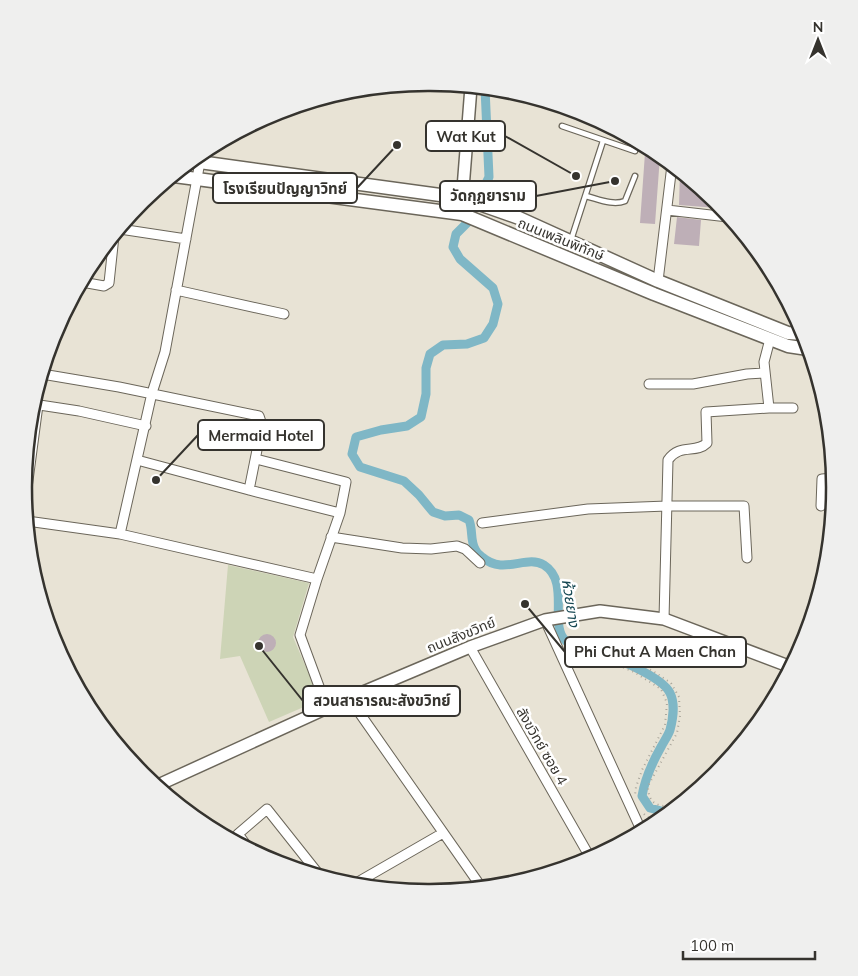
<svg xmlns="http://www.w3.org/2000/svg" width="858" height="976" viewBox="0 0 858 976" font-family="Mulish,'Noto Sans Thai',sans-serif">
<rect width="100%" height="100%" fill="#e8e3d5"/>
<!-- green -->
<path fill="#cdd4b6" d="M228,565L309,583L293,637L320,700L269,722L240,656L220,659Z"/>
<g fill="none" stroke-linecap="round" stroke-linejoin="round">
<!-- canal -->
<path stroke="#7fb7c6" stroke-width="9" d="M485,88L489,177L467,223L456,234L453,247L460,259L493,288L498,304L493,324L484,338L467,344L443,345L430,354L426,368V394L421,417L407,426L381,430L356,437L352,454L360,467L404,481L419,495L433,512L445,516L459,515L469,520C473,529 470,540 475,549C476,552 479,555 482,557C504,576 526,554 544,565C571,582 548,626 566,641C572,646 584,647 591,650C609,655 662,676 670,693C675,703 673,719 670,730C668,736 664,741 661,747C652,763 645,778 642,796L650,808L669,813"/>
</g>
<!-- building -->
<path fill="#beafb7" d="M647,148L660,156L655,224L640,223L645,153H647Z
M680,172L716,202L717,208L679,205Z
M677,217L701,220L699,246L674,244Z
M258 643a9 9 0 1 1 18 0a9 9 0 1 1-18 0Z"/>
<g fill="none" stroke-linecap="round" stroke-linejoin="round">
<!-- service casing -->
<g stroke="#6b665a" stroke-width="7">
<path id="service" d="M562,126L635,151
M586,196C598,199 613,206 625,201L635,176
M571,240L603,141"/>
</g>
<!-- minor casing -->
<g stroke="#6b665a" stroke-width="11">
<path id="minor" d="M667,210L728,217
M120,229L186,239
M658,281L672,165
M82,282L104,286L109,283L114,236
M176,290L284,314
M42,374L119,387L259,416L262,425L249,490
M649,384H693L747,374L764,373
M33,404L79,411L146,426
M769,408H793
M256,459L346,482L340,513L317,579
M137,460L249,490L340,513
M25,503L38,405
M821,506L822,479L833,478
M27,521L120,534L317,579L300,635L327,708
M482,523L588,509L667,506H744L747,558
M120,534L152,393L165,352L200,162
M331,537L402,548L431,549L457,546L465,549L480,563
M664,619L668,460C680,443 696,454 707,443L706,412L769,408L764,362L770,339
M545,620L642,832
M470,647L591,859
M349,698L482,888
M250,850L238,834L267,809L321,877
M351,886L443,833"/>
</g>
<!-- tertiary casing -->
<g stroke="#6b665a" stroke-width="14">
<path id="tertiary" d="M461,214L471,87
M156,786L349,698L470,647L545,620L600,611L664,619L791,667"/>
</g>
<!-- secondary casing -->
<g stroke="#6b665a" stroke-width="15">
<path id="secondary" d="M192,161L462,198L519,218L658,281L788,333L804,334
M174,176L462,214L654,294L788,346L808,349"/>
</g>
<!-- path -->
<path stroke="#aba79c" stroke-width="2" stroke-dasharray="1 4" stroke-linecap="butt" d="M600,647L612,651L653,671L671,683L679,697L680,716L677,733L648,786C648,806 660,807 677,806
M571,650L608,661L634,672L661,689L667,703L665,725L642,770L636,787L635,795
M644,814L647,817L660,820"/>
<!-- service -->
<use href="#service" stroke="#fff" stroke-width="4.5"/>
<!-- minor -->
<use href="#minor" stroke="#fff" stroke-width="9"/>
<!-- tertiary -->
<use href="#tertiary" stroke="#fff" stroke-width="11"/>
<!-- secondary -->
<use href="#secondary" stroke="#fff" stroke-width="12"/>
</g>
<g text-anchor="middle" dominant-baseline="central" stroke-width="5" stroke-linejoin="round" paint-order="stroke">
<!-- street labels -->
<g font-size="14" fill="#35332e" stroke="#fff">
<text transform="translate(561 239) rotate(22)">ถนนเพลินพิทักษ์</text>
<text transform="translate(461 635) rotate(-22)">ถนนสังขวิทย์</text>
<text transform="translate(542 746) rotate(60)">สังขวิทย์ ซอย 4</text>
</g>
<!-- water labels -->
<g font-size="15" font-style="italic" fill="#154752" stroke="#fff">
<text transform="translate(571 603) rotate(81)">ห้วยยาง</text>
</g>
</g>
<!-- crop -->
<path d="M0 0H858V976H0ZM428 91H430A396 396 0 0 1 826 487V488A396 396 0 0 1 430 884H428A396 396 0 0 1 32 488V487A396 396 0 0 1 428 91Z" fill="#efefee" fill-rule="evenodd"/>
<path fill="none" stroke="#35332e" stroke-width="2.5" d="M428 91H430A396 396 0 0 1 826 487V488A396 396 0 0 1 430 884H428A396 396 0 0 1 32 488V487A396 396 0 0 1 428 91Z"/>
<!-- callouts -->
<path fill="none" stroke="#35332e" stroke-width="2" d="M576 176L505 136M397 145L357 188M615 181L536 196M156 480L198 435M525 604L565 652M259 646L303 701"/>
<g fill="#35332e" stroke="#fff" stroke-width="2">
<circle cx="576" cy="176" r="5"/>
<circle cx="397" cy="145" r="5"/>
<circle cx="615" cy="181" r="5"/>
<circle cx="156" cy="480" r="5"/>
<circle cx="525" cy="604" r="5"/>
<circle cx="259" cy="646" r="5"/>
</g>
<g fill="#fff" stroke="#35332e" stroke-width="2">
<rect x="426" y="121" width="79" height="30" rx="5"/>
<rect x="213" y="173" width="144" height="30" rx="5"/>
<rect x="440" y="181" width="96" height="30" rx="5"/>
<rect x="198" y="420" width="126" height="30" rx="5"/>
<rect x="565" y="637" width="181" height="30" rx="5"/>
<rect x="303" y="686" width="157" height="30" rx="5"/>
</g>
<g font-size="15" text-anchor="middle" font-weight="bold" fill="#35332e">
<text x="466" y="142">Wat Kut</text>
<text x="285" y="194">โรงเรียนปัญญาวิทย์</text>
<text x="488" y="201">วัดกุฏยาราม</text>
<text x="261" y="441">Mermaid Hotel</text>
<text x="655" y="657">Phi Chut A Maen Chan</text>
<text x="382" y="706">สวนสาธารณะสังขวิทย์</text>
</g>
<!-- north arrow -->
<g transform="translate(818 40)" stroke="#ffffff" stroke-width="4" paint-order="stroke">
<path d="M0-4L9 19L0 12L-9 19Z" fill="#35332e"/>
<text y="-8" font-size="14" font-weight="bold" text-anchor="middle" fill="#35332e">N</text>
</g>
<!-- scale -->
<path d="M683 951v8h132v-8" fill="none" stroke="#35332e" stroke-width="2.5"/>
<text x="690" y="951" font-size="15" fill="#35332e" stroke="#ffffff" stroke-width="4" paint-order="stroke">100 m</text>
</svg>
